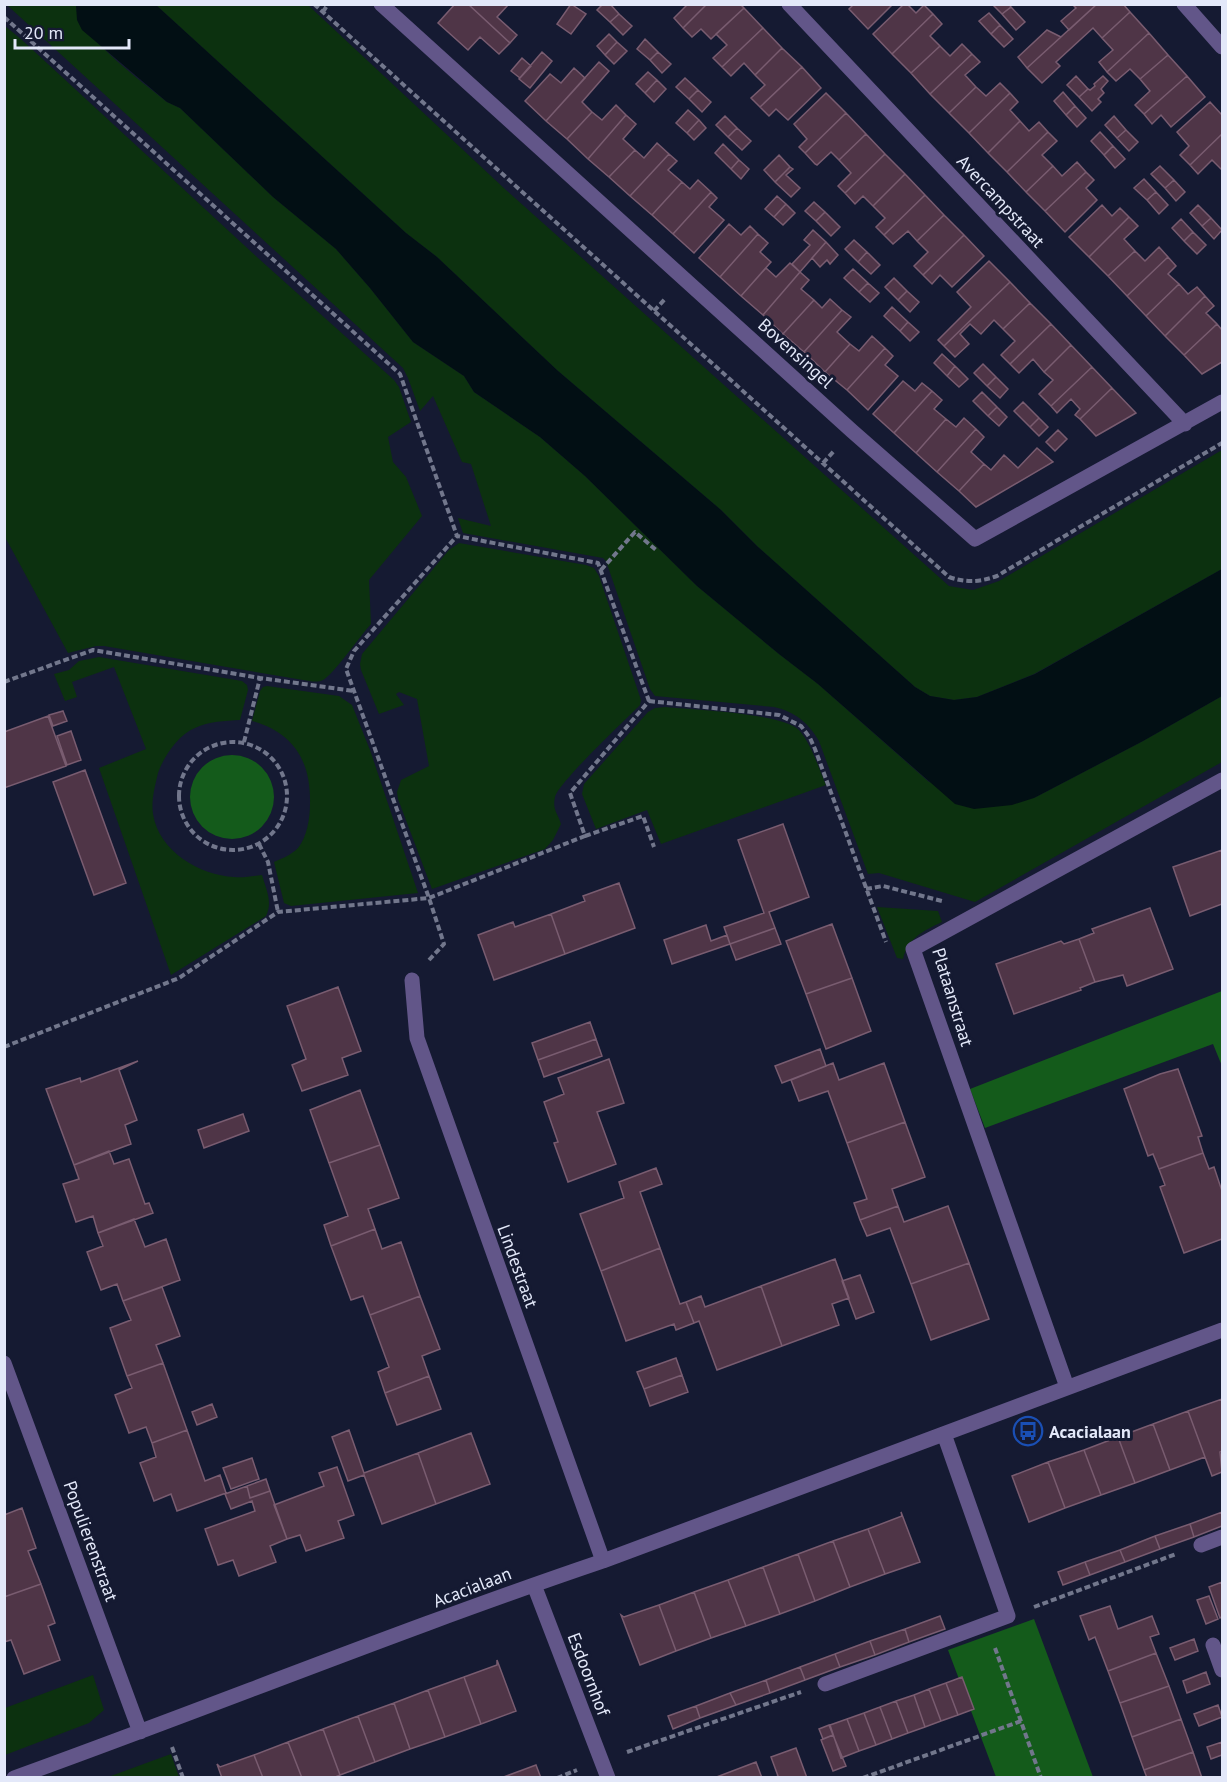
<svg xmlns="http://www.w3.org/2000/svg" width="1227" height="1782" viewBox="0 0 1227 1782" font-family="'PT Sans',sans-serif">
<rect width="100%" height="100%" fill="#151a32"/>
<!-- green -->
<path fill="#0c310f" d="M7,5H76C76,34 144,83 167,102L180,108L273,197L336,249L370,288L413,342L464,376L474,392L540,437L585,476L697,586L779,654L818,684L929,782L1034,798L1143,741L1222,696V762L975,902L879,873L868,874L819,741C808,722 795,712 774,707L655,696L650,689L606,561L603,558L463,533L458,518L491,526L471,464L462,462L433,396L420,411L408,378L403,368Z
M156,5H308L506,190L949,586L973,590L999,581L1222,450V569L1034,674L977,697L954,700L930,696L915,687L758,547L721,510L558,371L437,257L406,233Z
M5,26L22,40L258,258L394,380L399,387L411,422L388,437L393,462L406,477L422,516L369,580L371,624C361,635 333,675 323,680C317,683 310,681 303,680L104,646H96L68,653L5,537Z
M459,543L586,565L594,568L599,576L641,700L640,705C625,720 559,782 555,797C552,810 558,813 561,824L553,840L545,849L432,889L398,799L397,792L401,780L429,766L417,699L399,692L396,694L404,705L379,714L361,670L360,664L362,654L449,550Z
M99,657L242,681L247,685L248,690L240,720C225,721 209,721 195,728C178,735 164,756 158,773C155,786 151,801 153,814C159,852 200,875 234,877C243,878 253,876 262,875C266,889 273,902 266,916L171,975L99,768L146,749L114,667L72,682L77,697L65,701L54,674L69,670L79,661Z
M267,686L339,696L352,705L370,750L418,893L291,906L284,903L274,862C283,858 291,855 298,848C307,837 310,818 310,804C311,761 294,733 252,721L260,691L263,687Z
M666,707C693,710 782,713 799,730C812,745 818,767 826,785L661,844L647,810L596,829L582,794L584,784L648,712L655,708Z
M877,907L938,911L942,922C923,931 908,938 903,959L897,958Z
M93,1675L104,1710L89,1723L5,1755V1708Z
M171,1754L179,1777H108Z"/>
<!-- forest -->
<path fill="#145b1b" d="M190 797a42 42 0 1 1 84 0a42 42 0 1 1-84 0Z
M1222,991V1066L1213,1044L985,1128L970,1089Z
M1034,1619L1093,1777H996L948,1650Z"/>
<!-- water -->
<path fill="#020f14" d="M76,5H156L406,233L437,257L558,371L721,510L758,547L915,687L930,696L954,700L977,697L1035,674L1222,569V696L1143,741L1034,798L1012,805L974,809L955,804L818,684L779,654L697,586L585,476L540,437L474,392L464,376L413,342L370,288L336,249L273,197L180,108L167,102L82,30L77,20Z"/>
<!-- building -->
<path fill="#4f3547" stroke="#795c70" stroke-width="1.5" d="M455,4H468L510,43L499,54L480,37L468,50L438,23Z
M468,4H509L497,17L517,35L510,43Z
M571,4L586,14L571,34L557,24Z
M603,4H610L619,14L610,22L597,10Z
M707,4L683,28L674,18L688,4Z
M707,4H740L744,8L711,39L701,29L692,37L683,28Z
M854,4H893L868,29L849,9Z
M904,4H907L916,13L924,5L933,14L892,54L873,34Z
M992,4H1009L1011,7L1002,14Z
M1072,4H1097L1069,30L1061,21L1076,8Z
M1097,4H1123L1130,12L1102,38L1093,28L1056,62L1060,66L1042,83L1027,68Z
M1011,7L1025,22L1016,30L1002,14Z
M744,8L763,28L722,67L713,58L727,45L716,34Z
M1130,12L1149,33L1107,72L1099,62L1113,50L1102,38Z
M989,13L1000,25L991,34L979,21Z
M619,14L632,26L623,35L610,22Z
M933,14L942,24L930,36L940,46L911,73L892,54Z
M1000,25L1013,39L1004,47L991,34Z
M763,28L782,48L755,75L744,63L731,76L722,67Z
M1047,30L1061,37L1027,68L1018,57Z
M1149,33L1168,55L1140,79L1130,69L1116,81L1107,72Z
M609,34L617,42L605,55L597,46Z
M645,39L658,52L650,60L637,49Z
M617,42L627,51L614,64L605,55Z
M962,44L972,54L930,94L911,73L940,46L950,56Z
M782,48L802,67L760,107L751,98L765,85L755,75Z
M542,52L552,61L530,88L519,79Z
M658,52L671,64L662,73L650,60Z
M972,54L980,62L965,75L976,87L949,113L930,94Z
M1168,55L1187,76L1144,114L1135,105L1150,91L1140,79Z
M522,58L531,66L520,78L511,71Z
M599,62L609,71L582,102L592,112L567,139L546,121Z
M802,67L821,88L788,120L776,109L769,116L760,107Z
M574,68L585,78L546,121L525,101L550,74L561,83Z
M648,72L657,80L645,93L636,84Z
M1076,76L1088,89L1079,97L1067,85Z
M1103,76L1108,81L1101,89L1104,93L1098,99L1101,102L1092,111L1079,97L1088,89L1090,90L1095,86L1094,84Z
M1187,76L1205,97L1171,127L1161,115L1152,124L1144,114Z
M685,78L698,90L689,99L676,87Z
M657,80L666,89L654,102L645,93Z
M1000,83L1010,93L969,133L949,113L976,87L986,96Z
M698,90L711,102L702,112L689,99Z
M1063,92L1075,106L1066,115L1054,101Z
M826,93L846,113L805,153L799,147L807,139L794,124Z
M1010,93L1018,102L1010,110L1020,121L988,153L969,133Z
M1210,102L1222,115V134L1190,165L1180,155L1189,146L1177,132Z
M616,105L626,115L588,159L567,139L592,112L602,120Z
M1075,106L1086,118L1077,127L1066,115Z
M688,110L699,120L687,133L676,123Z
M846,113L866,134L839,160L831,152L817,165L815,164L805,153Z
M626,115L636,124L623,139L635,150L609,177L588,159Z
M725,116L737,128L728,137L716,125Z
M1114,116L1126,130L1117,138L1105,125Z
M699,120L706,128L694,140L687,133Z
M1020,121L1029,131L1039,122L1048,132L1007,172L988,153Z
M737,128L751,141L742,150L728,137Z
M1126,130L1138,142L1129,151L1117,138Z
M1048,132L1057,141L1042,155L1053,166L1026,192L1007,172Z
M1100,132L1113,146L1104,155L1091,141Z
M866,134L885,154L845,193L838,186L851,173L839,160Z
M1222,134V170L1212,160L1198,174L1190,165Z
M657,143L669,154L630,196L609,177L635,150L644,158Z
M723,144L739,160L731,169L715,153Z
M1113,146L1125,159L1115,168L1104,155Z
M669,154L677,161L668,170L682,182L652,215L630,196Z
M885,154L905,174L873,206L863,196L855,204L845,193Z
M779,155L790,167L775,182L764,170Z
M739,160L749,169L741,179L731,169Z
M1077,162L1086,172L1045,211L1026,192L1053,166L1062,176Z
M1160,166L1174,180L1165,188L1151,174Z
M790,167L793,169L786,175L800,188L791,197L775,182Z
M1086,172L1094,180L1086,188L1097,200L1065,232L1045,211Z
M905,174L925,195L884,235L876,227L885,218L873,206Z
M1144,179L1156,192L1147,200L1134,188Z
M698,180L711,192L673,234L652,215L682,182L690,189Z
M1174,180L1185,192L1176,201L1165,188Z
M711,192L717,198L709,207L724,220L694,253L673,234Z
M1156,192L1168,205L1159,214L1147,200Z
M925,195L944,215L917,241L908,231L893,244L884,235Z
M777,196L786,204L774,217L765,209Z
M814,202L825,212L816,221L805,211Z
M786,204L795,213L783,225L774,217Z
M1102,205L1112,216L1120,208L1129,217L1089,257L1069,237Z
M1198,205L1211,218L1202,226L1190,213Z
M825,212L840,227L831,236L816,221Z
M944,215L964,235L923,275L914,266L928,252L917,241Z
M1129,217L1138,226L1124,239L1135,251L1108,276L1089,257Z
M1211,218L1222,230L1214,239L1202,226Z
M1181,219L1193,232L1184,241L1172,228Z
M729,224L741,235L750,226L758,234L720,277L699,258Z
M813,230L826,242L800,272L792,264L810,245L804,240Z
M1193,232L1206,245L1197,254L1184,241Z
M758,234L768,243L760,252L771,262L741,296L720,277Z
M964,235L984,256L952,287L940,275L932,284L923,275Z
M854,240L867,252L858,262L845,249Z
M826,242L838,255L830,264L827,260L820,267L812,258Z
M1159,247L1168,257L1127,296L1108,276L1135,251L1145,261Z
M867,252L880,265L871,274L858,262Z
M1168,257L1176,266L1168,274L1179,284L1146,316L1127,296Z
M989,261L1010,282L944,346L938,340L971,307L957,292Z
M790,263L800,272L763,315L741,296L766,268L776,277Z
M853,269L868,283L859,292L844,278Z
M800,272L809,280L801,289L814,300L783,334L763,315Z
M894,278L907,291L898,300L885,287Z
M1010,282L1030,303L1003,329L994,320L981,334L970,324L960,334L969,344L955,357L944,346Z
M868,283L879,293L870,302L859,292Z
M1179,284L1188,294L1197,287L1205,296L1165,336L1146,316Z
M907,291L919,302L910,312L898,300Z
M1205,296L1214,306L1206,313L1217,324L1184,355L1165,336Z
M830,299L842,310L804,352L783,334L814,300L822,308Z
M1030,303L1051,324L1010,364L1001,355L1015,341L1003,329Z
M892,307L908,322L900,331L884,316Z
M842,310L851,317L837,332L850,344L825,372L804,352Z
M908,322L919,332L910,341L900,331Z
M1051,324L1071,345L1044,372L1033,359L1019,373L1010,364Z
M1217,324L1222,330V362L1202,374L1184,355Z
M872,336L885,348L847,390L825,372L850,344L859,351Z
M1071,345L1092,367L1051,406L1039,394L1053,380L1044,372Z
M885,348L893,356L885,365L898,376L868,410L847,390Z
M942,354L955,366L947,376L934,363Z
M983,364L996,377L987,386L974,373Z
M955,366L968,379L959,387L947,376Z
M1092,367L1112,388L1080,419L1075,415L1080,409L1071,399L1057,413L1051,406Z
M996,377L1008,389L1000,398L987,386Z
M903,381L915,391L922,383L932,391L894,433L873,414Z
M1112,388L1136,413L1096,436L1080,419Z
M932,391L942,400L934,409L946,419L916,453L894,433Z
M982,392L997,407L988,416L973,401Z
M1023,402L1039,418L1030,427L1014,411Z
M997,407L1007,417L999,426L988,416Z
M964,418L976,429L937,472L916,453L946,419L956,427Z
M1039,418L1048,427L1039,436L1030,427Z
M976,429L984,437L971,452L984,464L959,491L937,472Z
M1058,430L1067,439L1055,451L1046,442Z
M1037,448L1053,462L976,507L959,491L984,464L991,470L1004,455L1018,468Z
M63,711L67,721L53,726L49,715Z
M48,716L66,766L4,788V732Z
M71,731L81,760L67,765L57,736Z
M85,770L126,883L94,895L53,782Z
M783,824L809,897L769,912L775,928L730,944L724,927L764,913L738,840Z
M1222,850V904L1190,916L1173,867Z
M619,883L635,928L565,954L551,914L585,901L583,896Z
M1150,908L1173,969L1127,986L1123,975L1095,982L1079,939L1094,933L1092,929Z
M551,914L565,954L494,980L478,935L513,922L515,927Z
M832,924L852,978L806,994L786,941Z
M706,925L711,941L727,935L730,944L672,964L664,940Z
M775,928L781,944L736,960L730,944Z
M1079,939L1095,982L1080,988L1081,990L1014,1014L996,964L1061,941L1064,944Z
M852,978L871,1031L826,1049L806,994Z
M338,987L361,1051L342,1058L348,1075L302,1091L292,1065L306,1059L287,1006Z
M590,1022L596,1039L538,1060L532,1043Z
M596,1039L602,1056L544,1077L538,1060Z
M820,1049L826,1066L782,1083L775,1066Z
M609,1059L624,1103L597,1112L616,1164L568,1182L554,1143L558,1142L544,1102L564,1094L558,1078Z
M138,1061L119,1070L137,1120L125,1125L131,1144L74,1165L46,1089L80,1078L81,1082Z
M833,1063L839,1080L884,1063L905,1122L847,1143L828,1091L799,1101L791,1080Z
M1178,1069L1202,1136L1198,1137L1203,1153L1159,1169L1153,1154L1148,1156L1124,1089L1160,1074Z
M360,1090L380,1145L329,1163L310,1110Z
M243,1114L249,1131L204,1148L198,1130Z
M905,1122L925,1177L892,1189L898,1206L860,1220L854,1203L867,1199L847,1143Z
M380,1145L399,1198L368,1209L375,1229L331,1246L324,1225L348,1216L329,1163Z
M109,1151L114,1164L129,1159L145,1204L149,1203L153,1213L98,1233L93,1216L76,1222L63,1184L79,1179L74,1165Z
M1203,1153L1209,1169L1214,1167L1222,1191V1239L1184,1253L1160,1187L1165,1185L1159,1169Z
M656,1168L662,1184L640,1192L660,1248L601,1271L580,1214L624,1198L619,1182Z
M898,1206L904,1222L948,1206L969,1263L911,1284L890,1228L867,1236L860,1220Z
M134,1219L145,1247L166,1239L180,1280L123,1301L117,1284L101,1290L87,1252L103,1246L98,1233Z
M375,1229L382,1249L401,1242L420,1296L370,1315L363,1296L351,1300L331,1246Z
M660,1248L680,1304L686,1302L694,1323L676,1330L674,1324L626,1341L601,1271Z
M835,1259L849,1298L832,1304L839,1325L782,1346L761,1286Z
M969,1263L989,1319L931,1340L911,1284Z
M860,1275L874,1312L856,1319L842,1281Z
M761,1286L782,1346L717,1370L699,1321L694,1323L686,1302L701,1296L705,1307Z
M162,1287L180,1336L156,1345L163,1363L127,1376L110,1328L131,1320L123,1301Z
M420,1296L440,1349L422,1356L429,1376L385,1393L378,1372L389,1367L370,1315Z
M676,1358L682,1375L644,1389L637,1372Z
M163,1363L187,1430L152,1443L146,1427L129,1433L115,1395L132,1388L127,1376Z
M682,1375L688,1392L650,1406L644,1389Z
M429,1376L441,1409L397,1425L385,1393Z
M1222,1399V1451L1220,1452L1222,1472L1212,1476L1188,1411Z
M212,1404L217,1417L197,1425L192,1412Z
M1188,1411L1205,1457L1170,1470L1153,1424Z
M1153,1424L1170,1470L1135,1483L1118,1437Z
M187,1430L205,1481L220,1475L226,1493L177,1511L171,1494L154,1501L140,1463L156,1457L152,1443Z
M349,1430L364,1473L418,1453L436,1504L382,1524L364,1475L348,1481L332,1437Z
M471,1433L490,1484L436,1504L418,1453Z
M1118,1437L1135,1483L1101,1495L1084,1450Z
M1084,1450L1101,1495L1065,1508L1048,1462Z
M252,1458L259,1479L231,1489L223,1468Z
M1048,1462L1065,1508L1029,1522L1012,1476Z
M337,1467L354,1515L338,1521L344,1538L306,1551L300,1535L287,1539L274,1505L324,1486L319,1473Z
M266,1479L270,1491L250,1498L247,1486Z
M247,1486L250,1498L270,1491L287,1539L270,1546L276,1562L239,1576L233,1560L218,1565L205,1529L255,1511L252,1501L231,1509L225,1494Z
M22,1508L36,1548L28,1551L41,1584L4,1597V1515Z
M901,1512L920,1562L885,1574L868,1529L902,1516Z
M1222,1512V1526L1194,1537L1190,1524Z
M1190,1524L1194,1537L1160,1549L1155,1536Z
M868,1529L885,1574L850,1587L833,1541Z
M1155,1536L1160,1549L1125,1562L1120,1550Z
M833,1541L850,1587L815,1601L798,1554Z
M1120,1550L1125,1562L1090,1575L1085,1562Z
M798,1554L815,1601L780,1614L763,1567Z
M1085,1562L1090,1575L1063,1585L1058,1572Z
M763,1567L780,1614L746,1626L728,1580Z
M728,1580L746,1626L711,1638L694,1592Z
M1222,1582V1617L1220,1618L1209,1587Z
M41,1584L55,1623L48,1626L60,1660L24,1674L11,1640L4,1642V1597Z
M694,1592L711,1638L676,1651L659,1605Z
M1209,1596L1218,1619L1206,1624L1197,1600Z
M659,1605L676,1651L640,1665L621,1615L624,1617Z
M1110,1606L1118,1629L1152,1616L1159,1634L1150,1637L1156,1653L1108,1671L1095,1637L1089,1640L1080,1616Z
M940,1616L945,1629L909,1642L905,1629Z
M905,1629L909,1642L875,1655L870,1641Z
M1194,1639L1198,1651L1175,1660L1170,1648Z
M870,1641L875,1655L840,1667L835,1654Z
M1156,1653L1169,1686L1120,1703L1108,1671Z
M835,1654L840,1667L805,1680L800,1667Z
M497,1660L516,1711L481,1724L464,1677L497,1665Z
M800,1667L805,1680L770,1693L766,1680Z
M1206,1672L1210,1684L1187,1693L1183,1681Z
M464,1677L481,1724L445,1737L428,1690Z
M962,1677L974,1709L958,1715L946,1683Z
M766,1680L770,1693L736,1705L730,1693Z
M946,1683L958,1715L941,1721L929,1689Z
M1169,1686L1181,1719L1132,1737L1120,1703Z
M929,1689L941,1721L925,1727L914,1695Z
M428,1690L445,1737L410,1749L394,1703Z
M730,1693L736,1705L700,1718L696,1706Z
M914,1695L925,1727L908,1733L896,1701Z
M896,1701L908,1733L892,1739L880,1707Z
M394,1703L410,1749L375,1762L358,1716Z
M1218,1705L1222,1717L1199,1726L1194,1714Z
M696,1706L700,1718L673,1729L668,1716Z
M880,1707L892,1739L876,1745L864,1713Z
M864,1713L876,1745L859,1751L847,1719Z
M358,1716L375,1762L340,1775L323,1729Z
M847,1719L859,1751L841,1758L830,1725Z
M1181,1719L1193,1752L1144,1770L1132,1737Z
M829,1725L833,1735L823,1739L819,1729Z
M323,1729L340,1775L333,1778H302L288,1742Z
M833,1735L846,1766L833,1771L821,1740Z
M288,1742L302,1778H263L254,1755Z
M1222,1742V1755L1211,1759L1207,1747Z
M796,1748L807,1778H774L778,1776L771,1757Z
M1193,1752L1202,1778H1147L1144,1770Z
M254,1755L263,1778H222L217,1764L220,1767Z
M756,1762L762,1778H714Z
M536,1765L541,1778H501Z"/>
<g fill="none" stroke-linecap="round" stroke-linejoin="round">
<!-- path -->
<path stroke="#72778c" stroke-width="4" stroke-dasharray="6 3" stroke-linecap="butt" d="M314,4L949,577C966,583 980,582 997,576L1222,443
M323,12L328,4
M4,17L400,374L457,536L598,563L649,701
M654,311L665,299
M823,463L834,451
M601,570L635,532L656,550
M4,682L93,650L260,678L354,691
M649,701L779,715L801,726L810,738L815,749L886,942
M179 796a54 54 0 1 1 108 0a54 54 0 1 1-108 0Z
M244,742L260,678
M585,836L643,816L654,847
M259,844L268,862L278,912
M866,889L883,886L942,901
M429,960L444,944L429,898L346,669L354,651L457,536
M4,1047L179,978L278,912L429,898L585,836L570,793L649,701
M1034,1607L1176,1554
M995,1648L1041,1778
M172,1747L183,1778
M627,1752L801,1692
M557,1778L577,1770
M863,1778L1021,1721"/>
<!-- street -->
<path stroke="#625689" stroke-width="15" d="M381,4L852,431L975,539L1222,402
M789,4L1185,424
M1184,4L1222,47
M412,980L417,1038L603,1561
M4,1363L140,1732
M1067,1387L913,949L1222,780
M1201,1545L1222,1537
M534,1585L608,1778
M1213,1645L1222,1670
M825,1684L1008,1616L944,1434
M14,1778C211,1707 405,1628 603,1561L1222,1330"/>
</g>
<!-- icons -->
<defs>
<g id="bus-ring" transform="scale(1.5)"><circle r="9.5" fill="#151a32" stroke="#1a4fb4" stroke-width="1.5"/><path d="M-5-6H5V4H4V6H2V4H-2V6H-4V4H-5ZM-3.5-4V0h7V-4ZM-3.5 1.2v1.5H-2V1.2ZM2 1.2v1.5H3.5V1.2Z" fill="#1a4fb4"/></g>
</defs>
<g fill-rule="evenodd">
<use href="#bus-ring" x="1028" y="1431"/>
</g>
<g text-anchor="middle" dominant-baseline="central" stroke-width="6" stroke-linejoin="round" paint-order="stroke">
<!-- street labels -->
<g font-size="18" fill="#e3e8f9" stroke="#151a32">
<text transform="translate(1001 201) rotate(47)">Avercampstraat</text>
<text transform="translate(796 353) rotate(42)">Bovensingel</text>
<text transform="translate(953 997) rotate(73)">Plataanstraat</text>
<text transform="translate(518 1266) rotate(70)">Lindestraat</text>
<text transform="translate(91 1541) rotate(70)">Populierenstraat</text>
<text transform="translate(472 1587) rotate(-21)">Acacialaan</text>
<text transform="translate(589 1674) rotate(69)">Esdoornhof</text>
</g>
<!-- poi labels -->
<g font-size="18" font-weight="bold" fill="#e3e8f9" stroke="#151a32" text-anchor="start">
<text x="1049" y="1431">Acacialaan</text>
</g>
</g>
<!-- border -->
<rect width="1227" height="1782" fill="none" stroke="#e3e8f9" stroke-width="12"/>
<!-- scale -->
<path d="M15 39v9h114v-9" fill="none" stroke="#e3e8f9" stroke-width="3"/>
<text x="24" y="39" font-size="18" fill="#e3e8f9" stroke="#151a32" stroke-width="4.5" paint-order="stroke">20 m</text>
</svg>
